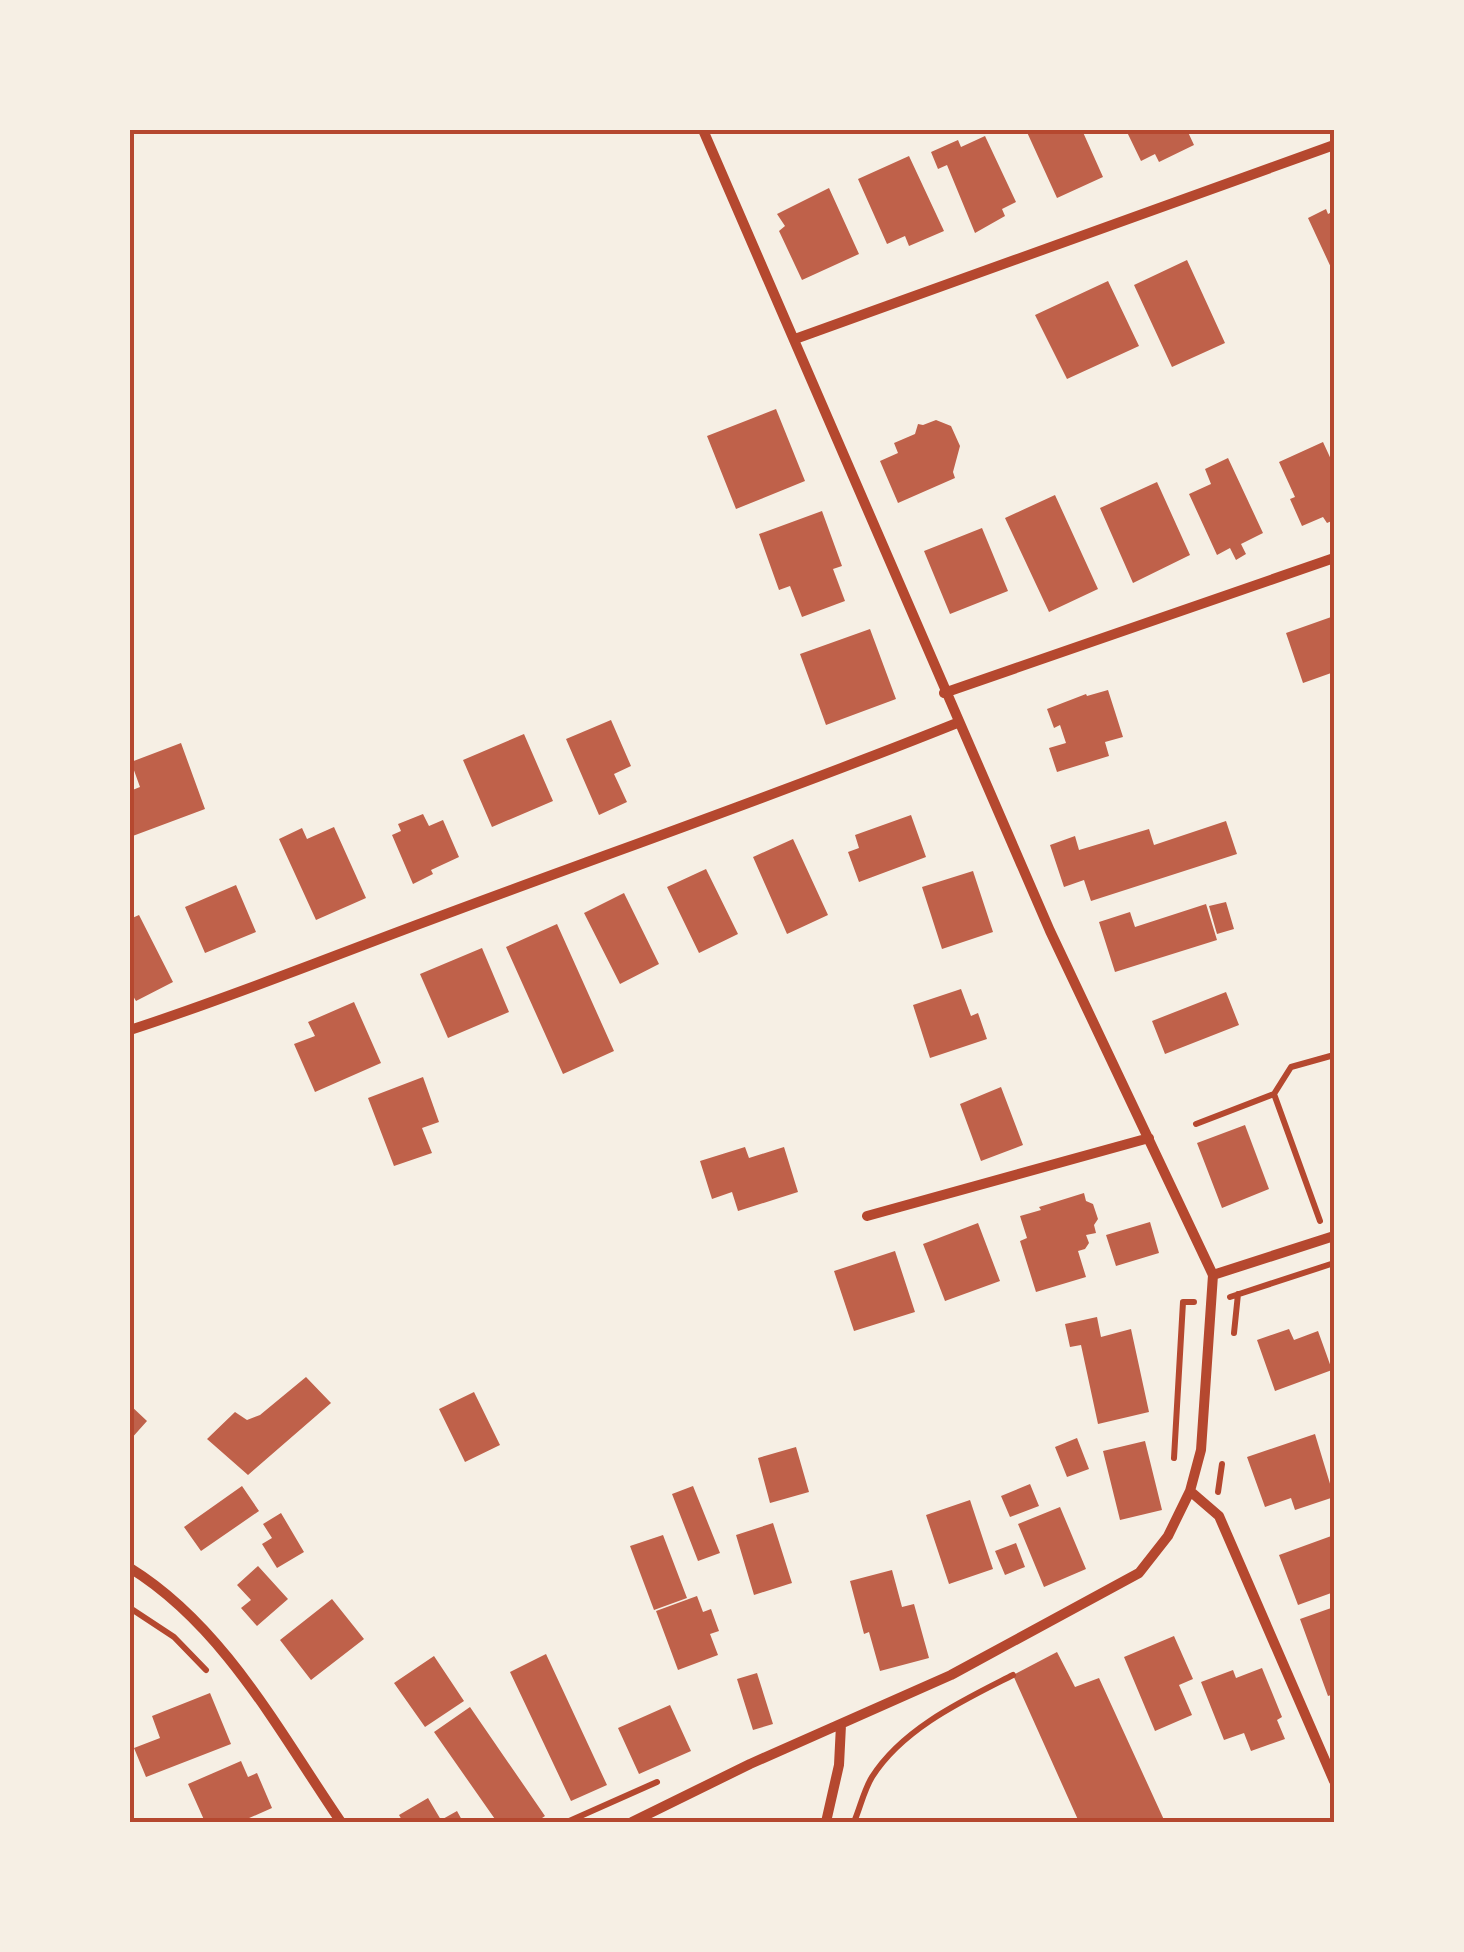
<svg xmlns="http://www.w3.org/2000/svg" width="1464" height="1952" viewBox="0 0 1464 1952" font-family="'Work Sans',sans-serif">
<rect width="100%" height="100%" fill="#f6efe4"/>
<!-- building -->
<path fill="#bf614a" d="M1026,130H1082L1103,177L1057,198Z
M1126,130H1187L1194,145L1159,162L1155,154L1141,161Z
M985,136L1016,202L1002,209L1005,216L975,233L947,165L938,169L931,152L958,140L961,147Z
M909,156L944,231L909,246L905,236L887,244L858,179Z
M829,188L859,254L802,280L779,231L785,226L777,214Z
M1326,209L1328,214L1334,211V274L1308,218Z
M1187,260L1225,343L1172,367L1134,285Z
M1108,281L1139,346L1067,379L1035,315Z
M776,409L805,481L736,509L707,436Z
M936,420L951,426L960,446L953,472L955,478L898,503L880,461L898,453L894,443L915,434L918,424L923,425Z
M1323,442L1334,466V520L1327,523L1323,517L1302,526L1290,499L1295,497L1279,462Z
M1228,458L1263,533L1241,544L1246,554L1236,560L1230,548L1217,555L1189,494L1211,484L1205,469Z
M1157,482L1190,555L1133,583L1100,508Z
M1055,495L1098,589L1049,612L1005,518Z
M822,511L842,566L833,569L845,601L802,617L790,586L779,590L759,534Z
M982,528L1008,591L950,614L924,551Z
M1334,616V672L1303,683L1286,633Z
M870,629L896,699L826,725L800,654Z
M1108,690L1123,737L1105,742L1109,756L1057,772L1049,748L1066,743L1060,725L1054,728L1047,709L1086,694L1087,696Z
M611,720L631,766L614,774L627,802L599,815L566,739Z
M524,734L553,801L492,827L463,760Z
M181,743L205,809L130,837V791L140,787L131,762Z
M423,814L429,826L443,820L459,857L431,870L433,874L413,884L392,835L401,831L398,824Z
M911,815L926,857L859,882L848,852L859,848L855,835Z
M1226,821L1237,854L1091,901L1084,880L1064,887L1050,845L1075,836L1079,850L1149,829L1154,845Z
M334,827L366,898L316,920L279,839L302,828L307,839Z
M793,839L828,915L787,934L753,857Z
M706,869L738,934L699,953L667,887Z
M973,871L993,932L942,949L922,887Z
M236,885L256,932L205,953L185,907Z
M624,893L659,964L620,984L584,913Z
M1226,902L1234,929L1217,934L1209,906Z
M1206,904L1217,940L1115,972L1099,922L1130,912L1135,927Z
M139,915L173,982L136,1001L130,991V919Z
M557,924L614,1051L563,1074L506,947Z
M482,948L509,1012L448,1038L420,974Z
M961,989L971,1016L978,1013L987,1039L930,1058L913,1005Z
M1226,992L1239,1025L1165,1054L1152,1021Z
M354,1002L381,1063L315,1092L294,1044L315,1036L308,1022Z
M423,1077L439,1122L422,1128L432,1153L394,1166L368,1098Z
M1001,1087L1023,1145L981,1161L960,1104Z
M1245,1125L1269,1189L1222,1208L1197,1143Z
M745,1147L749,1158L784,1147L798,1192L738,1211L732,1192L712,1199L700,1161Z
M1084,1193L1086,1201L1093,1204L1098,1219L1094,1225L1096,1233L1086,1235L1089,1243L1085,1249L1078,1251L1086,1277L1036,1292L1020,1241L1027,1238L1020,1216L1041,1210L1039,1207Z
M1150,1222L1159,1253L1116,1266L1106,1235Z
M978,1223L1000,1281L945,1301L923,1244Z
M895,1251L915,1312L854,1331L834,1271Z
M1097,1317L1101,1337L1131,1329L1149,1412L1098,1424L1081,1345L1070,1347L1065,1324Z
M1289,1329L1294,1340L1318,1331L1332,1370L1275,1391L1257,1340Z
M306,1377L331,1403L248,1475L207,1439L235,1412L247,1420L260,1415Z
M474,1392L500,1445L465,1462L439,1409Z
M130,1405L147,1421L130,1440Z
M1315,1434L1334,1497L1295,1510L1291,1498L1265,1507L1247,1457Z
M1077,1438L1089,1469L1067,1477L1055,1447Z
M1145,1441L1162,1510L1120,1520L1103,1451Z
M796,1447L809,1492L770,1503L758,1458Z
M1030,1484L1039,1506L1010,1517L1001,1496Z
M242,1486L259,1511L201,1551L184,1527Z
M693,1486L720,1553L698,1561L672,1494Z
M970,1500L993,1569L949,1584L926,1515Z
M1060,1507L1086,1569L1044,1587L1018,1524Z
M281,1513L304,1552L277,1568L262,1544L272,1538L263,1524Z
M773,1523L792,1583L754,1595L736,1535Z
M663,1535L687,1598L654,1610L630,1546Z
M1334,1535V1592L1298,1605L1279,1555Z
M1016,1543L1025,1567L1005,1575L995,1551Z
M258,1566L288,1599L257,1626L241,1608L251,1600L237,1585Z
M892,1570L902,1607L914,1604L929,1658L880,1671L869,1632L864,1634L850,1581Z
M697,1596L703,1612L711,1609L719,1631L710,1634L718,1655L678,1670L656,1611Z
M332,1599L364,1639L311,1680L280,1640Z
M1334,1607V1694L1328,1696L1300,1619Z
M1174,1636L1193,1679L1179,1685L1192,1715L1155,1731L1124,1657Z
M1057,1652L1075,1687L1099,1678L1165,1822H1079L1013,1675Z
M546,1654L607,1785L571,1801L510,1672Z
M434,1656L464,1701L425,1727L394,1683Z
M1262,1668L1282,1717L1277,1720L1285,1739L1251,1751L1244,1733L1224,1740L1201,1682L1233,1670L1236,1678Z
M757,1673L773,1724L753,1730L737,1679Z
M210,1693L231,1744L146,1777L134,1748L160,1738L152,1716Z
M670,1705L691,1751L639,1774L618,1728Z
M470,1707L545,1816L536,1822H497L434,1732Z
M241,1761L248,1777L257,1773L272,1808L240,1822H205L188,1784Z
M428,1798L441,1820L457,1811L463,1822H403L399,1815Z"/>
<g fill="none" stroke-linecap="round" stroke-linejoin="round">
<!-- path -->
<path stroke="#b5482f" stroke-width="6" d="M1274,1094L1291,1067L1334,1055
M1196,1124L1274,1094L1320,1221
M1230,1297L1334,1263
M1234,1333L1238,1294
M1174,1458L1183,1302H1194
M1218,1492L1222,1464
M130,1608L174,1637L206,1670
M567,1822L657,1782
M854,1822C860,1808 864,1790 872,1777C903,1728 964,1700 1013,1675"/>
<!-- minor -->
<path stroke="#b5482f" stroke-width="10" d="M703,130L1050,931L1213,1275L1201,1450L1190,1491L1219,1516L1334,1781
M795,339L1334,145
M944,693L1334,558
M130,1030C232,997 330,957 430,920C606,854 783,793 957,723
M867,1216L1149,1138
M1213,1275L1334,1236
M130,1568C224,1626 280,1733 341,1822
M632,1822L750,1764L951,1675L1139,1573L1168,1536L1190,1491
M826,1822L839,1765L841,1725"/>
</g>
<!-- border -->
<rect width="1464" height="1952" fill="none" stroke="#f6efe4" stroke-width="265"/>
<rect x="132" y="132" width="1200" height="1688" fill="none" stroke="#b5482f" stroke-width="4"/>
</svg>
